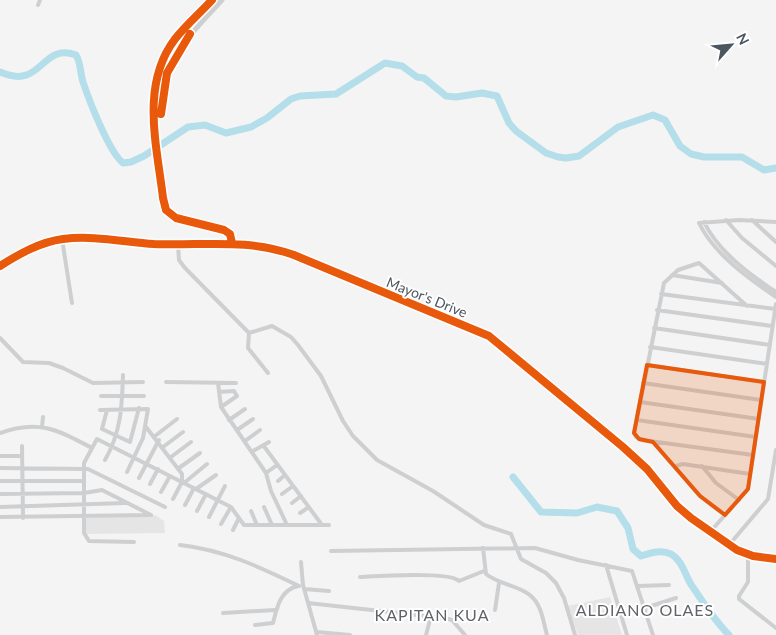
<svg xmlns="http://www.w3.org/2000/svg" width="776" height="635" viewBox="0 0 776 635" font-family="Lato,sans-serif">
<rect width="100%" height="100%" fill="#f4f4f4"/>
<!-- education -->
<path fill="#e6e5e5" d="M155,515L164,521L165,533L83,534L82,518Z
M610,597L622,635H578L567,606Z"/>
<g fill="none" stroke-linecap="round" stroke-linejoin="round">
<!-- river -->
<path stroke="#b4deea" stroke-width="7" d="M0,72C43,91 40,42 76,55C81,63 80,73 83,82C89,100 109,152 123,163L131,162L144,156L188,127L205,125L226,133L251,127L267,118L291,99L300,96L336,94L385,63L402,66L417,77L424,78L446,96L456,97L482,93L497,96L509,123L516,131L546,153L558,157L566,158L579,156L618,127L653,115L665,120L680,146L691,154L704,157H742L764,170L776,168
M513,477L541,512L577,513L597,507L617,511L628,528L633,549L641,556C650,553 661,549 671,554C683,561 685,576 692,586C704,603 714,620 729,635"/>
<!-- minor -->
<path stroke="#cecfd1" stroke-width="4" d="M38,5L40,0
M726,220L742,238L776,266
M752,220L776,242
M704,222C718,251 749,274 776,292
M776,222L739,220L699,223C714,254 748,278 776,297
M62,239L72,303
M178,245L179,260L185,268L249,333L248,348L268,373
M672,275L722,283
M661,294L775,309
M747,306L699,263L678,270L664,283L634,433L636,437L642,440L753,455
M657,310L772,326
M654,328L770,345
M249,333L272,326L291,337L298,345L321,376L343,421L353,436L377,460L433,491L484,525L511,534L521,559L546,573L556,583L564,598L575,635
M0,338L23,362L49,363L63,368L93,383L143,382
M650,347L767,364
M647,365L764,382
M166,382L236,383
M218,383L221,407L266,473L271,491L287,525
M643,383L761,400
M219,392L234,391L237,396L221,407
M101,396H144
M640,402L759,419
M100,410L148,409L143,438L127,472
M107,410L102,429L130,442L139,408
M229,420L245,409
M637,420L756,437
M42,427L43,417
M146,427L182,474V482L173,499
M237,430L253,419
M0,433C39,419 58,430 92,448
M155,436L177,419
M245,441L260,430
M653,442L700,496L725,515
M263,445L322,525
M22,446L23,518
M163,447L183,432
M253,451L269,442
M0,456H22
M171,457L191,442
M105,460C121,432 122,407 123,375
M676,466L683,464L750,474
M702,466L716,483L739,500
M0,468L88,469L165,507
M179,468L200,453
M266,473L277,465
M139,478L159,440
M0,481H84
M278,481L285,475
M184,483L207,464
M150,484L158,469
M196,489L216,475
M161,492L170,476
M0,494L84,493L102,490L151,515
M282,494L293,486
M292,503L301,496
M185,505L194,488
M0,507L125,503
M264,507L272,525
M197,511L206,494
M251,511L257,525
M300,513L309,507
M0,517L150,515
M209,517L225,486
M221,524L231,507
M233,530L238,520
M710,532L748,489L776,304
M134,542L89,541L84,533V463L97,439L231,507L244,525H329
M180,545C224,550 260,567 299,586
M729,545L768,499L776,450
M483,548L486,574C502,587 528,585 538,605C543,614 544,625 547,635
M331,551L535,548L578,560L632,571L653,635
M748,555V582L739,596V599L776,628
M301,562L303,585L317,635
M606,565L627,635
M360,577C378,576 450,571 459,581L484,571
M637,586L669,585
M304,589L329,591
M308,603L444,618L452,620L465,635
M645,608L676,598
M495,610L499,583
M223,613L275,610
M255,625L273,623C277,608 280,590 298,586
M317,632L350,635
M426,635L431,616"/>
<!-- tertiary -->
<path stroke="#cecfd1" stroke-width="5" d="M212,0C200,13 186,25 175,39C140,85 157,146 163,198L166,210L176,218L224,230L230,234L232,243
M161,114C163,58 187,39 222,0
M0,266C19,254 40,242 63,239C93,235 124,242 154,244C202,246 248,238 294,255L489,336L623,447L647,469L677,506L691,518L737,550L753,556L776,559"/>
<!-- cycleway casing -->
<g stroke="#fff" stroke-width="11">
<path id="cycleway" d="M212,0C200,13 186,25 175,39C140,85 157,146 163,198L166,210L176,218L224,230L230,234L232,243
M161,114L167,73L190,34
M0,266C19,254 40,242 63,239C93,235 124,242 154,244C202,246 248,238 294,255L489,336L623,447L647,469L677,506L691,518L737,550L753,556L776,559"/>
</g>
<!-- cycleway -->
<use href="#cycleway" stroke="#e8590c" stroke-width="8"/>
</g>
<!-- marked area -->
<path fill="#e8590c" fill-opacity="0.2" stroke="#e8590c" stroke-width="4" stroke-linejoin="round" d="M647,365L764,382L748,489L725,515L700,496L653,442L639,439L634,433Z"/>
<g text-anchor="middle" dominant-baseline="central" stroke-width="4" stroke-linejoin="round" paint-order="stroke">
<!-- street labels -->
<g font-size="14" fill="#4c565f" stroke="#fff">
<text transform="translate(427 297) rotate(22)">Mayor's Drive</text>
</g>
<!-- quarter labels -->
<g font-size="16" letter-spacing="1" fill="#606367" stroke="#fff">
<text x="645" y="609">ALDIANO OLAES</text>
<text x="432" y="614">KAPITAN KUA</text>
</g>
</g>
<!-- north arrow -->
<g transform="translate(731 45) rotate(63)" stroke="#ffffff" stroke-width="4" paint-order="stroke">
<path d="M0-4L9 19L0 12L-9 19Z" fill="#4c565f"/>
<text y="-8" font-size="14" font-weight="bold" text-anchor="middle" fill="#4c565f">N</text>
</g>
</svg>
